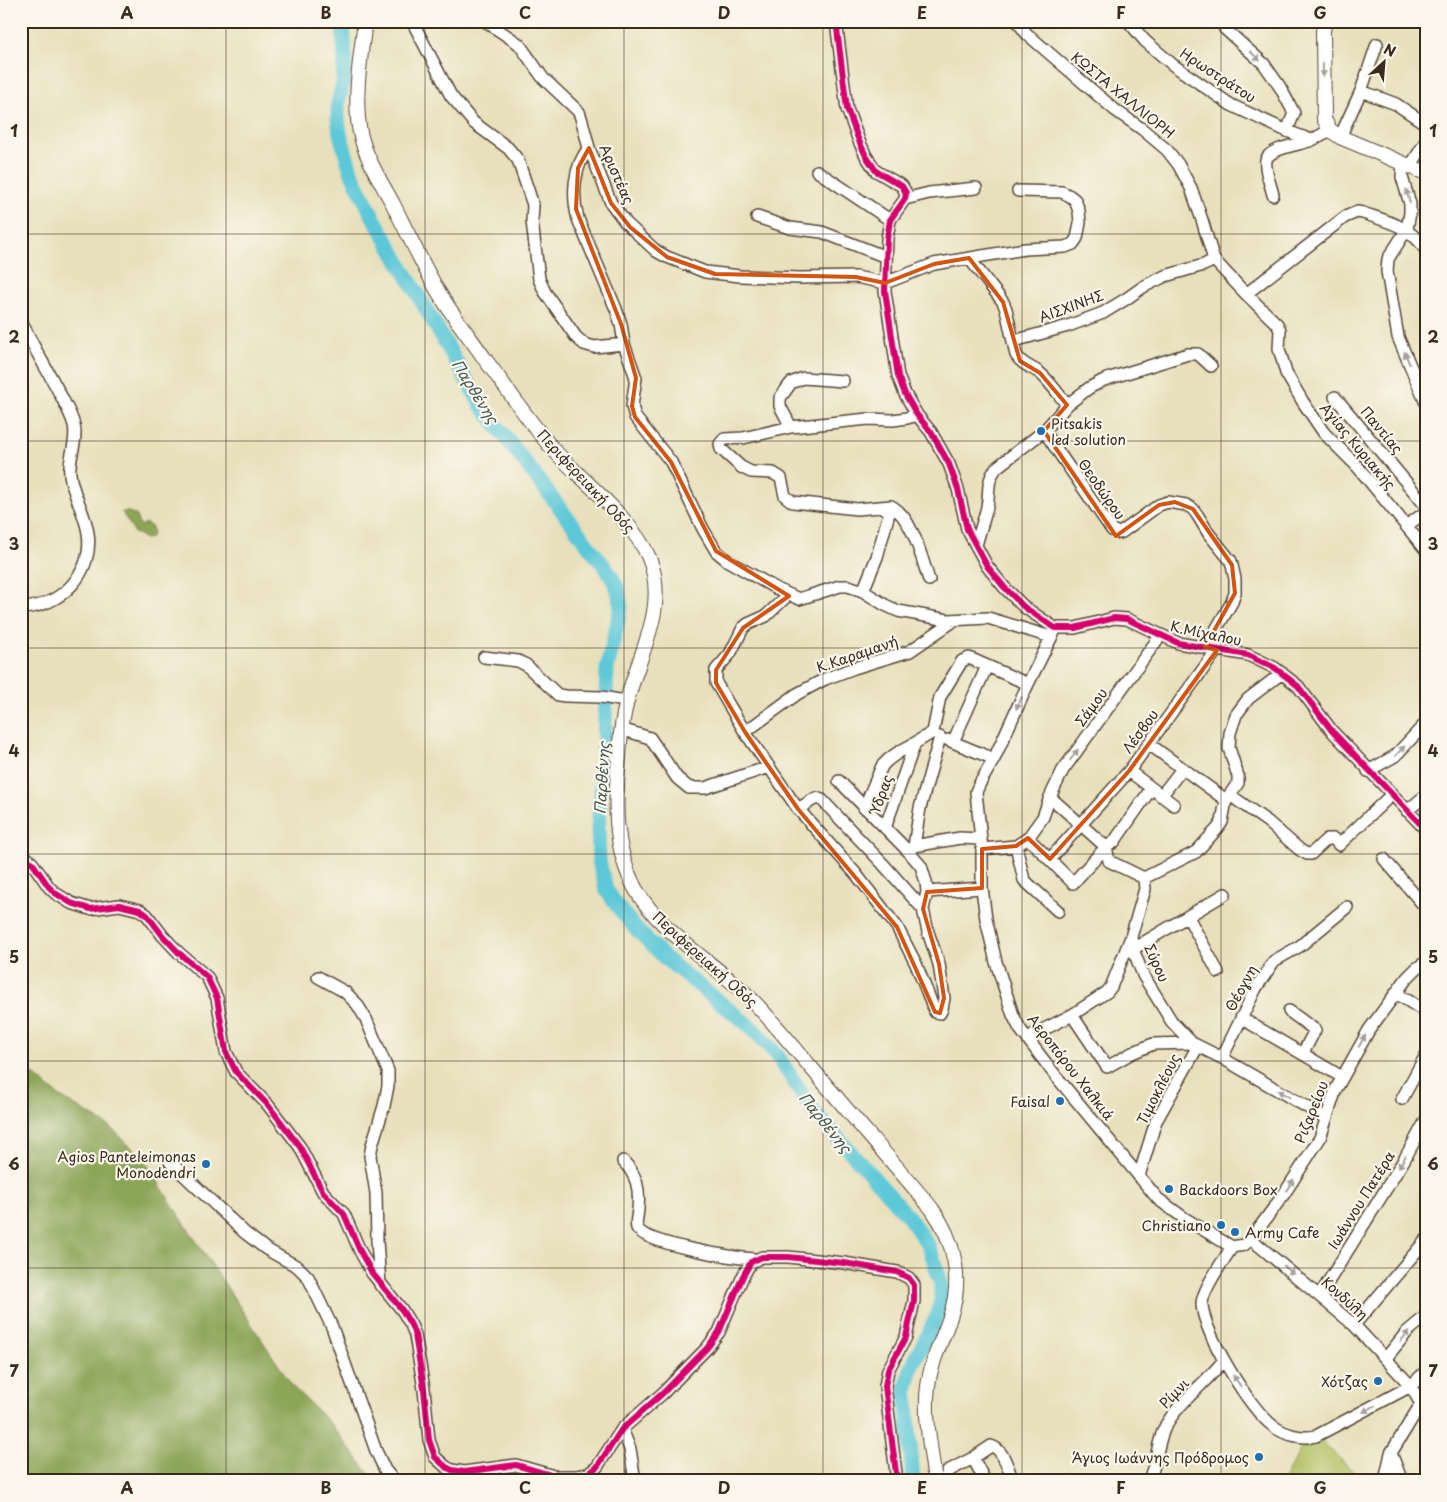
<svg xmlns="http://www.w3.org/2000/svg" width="1447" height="1502" viewBox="0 0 1447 1502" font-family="'Playpen Sans',sans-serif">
<rect width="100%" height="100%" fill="#fbf7ec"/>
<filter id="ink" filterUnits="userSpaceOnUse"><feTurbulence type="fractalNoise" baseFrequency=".02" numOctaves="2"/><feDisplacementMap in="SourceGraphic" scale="10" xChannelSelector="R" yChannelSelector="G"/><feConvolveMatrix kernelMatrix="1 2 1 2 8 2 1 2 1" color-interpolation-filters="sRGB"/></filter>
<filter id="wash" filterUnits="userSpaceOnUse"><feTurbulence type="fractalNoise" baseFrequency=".0096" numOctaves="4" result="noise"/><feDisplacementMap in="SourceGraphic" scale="20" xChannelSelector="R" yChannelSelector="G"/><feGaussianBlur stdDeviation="1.12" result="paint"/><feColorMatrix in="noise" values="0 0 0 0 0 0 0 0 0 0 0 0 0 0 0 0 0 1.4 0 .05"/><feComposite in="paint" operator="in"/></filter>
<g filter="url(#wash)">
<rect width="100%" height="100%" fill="#e8e0bb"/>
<!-- green -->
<path fill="#b1c062" stroke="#767540" d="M1318,1438L1363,1481H1283L1302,1447Z"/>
<!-- forest -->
<path fill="#8ca658" stroke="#64683b" d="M122,512H129L137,516L138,523L142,526L145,523L152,527L153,533L150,538L145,539L140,535L134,533C131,525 126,520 122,512Z
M21,1066L44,1083L59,1096L110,1127L144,1159L175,1209L293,1387L330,1423L375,1481H21Z"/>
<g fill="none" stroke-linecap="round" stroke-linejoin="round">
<!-- river -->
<path stroke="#5dc8d8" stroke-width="15" d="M343,21L345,60L343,84L338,104V118L340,134L351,171L371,213L481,405L611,575L618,590L621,607L607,669L603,769L598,828L599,861L606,889L617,906L635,928L667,960L752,1028L777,1055L811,1108L907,1215L929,1246L941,1283V1301L936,1318L912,1366L906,1390L913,1481"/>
</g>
</g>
<g filter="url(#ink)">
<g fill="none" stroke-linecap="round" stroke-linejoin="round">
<!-- minor casing -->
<g stroke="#554536" stroke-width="14">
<path id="minor" d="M412,21L451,96L474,123L508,148L518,160L533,205L532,221L539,279L545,292L576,337L584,344L594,347L624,344L636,378L632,406L635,417L671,462L703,529L716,551L728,561L777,589L799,599L840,586H848L863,591L885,605L898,611L948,620L988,618L1051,637
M485,21L519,44L543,78L579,112L582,121L589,148L611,203L626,223L656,251L667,257L705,272L740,276L800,278L856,277L885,283
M836,21L847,109L859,141L866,156L876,171L902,186L906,193L905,199L890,220L887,239L885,291L898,376L905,394L917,415L931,432L949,464L958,489L967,529L987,566L1004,587L1024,607L1055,628H1075L1114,618L1127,619L1178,643L1248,655L1275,668L1298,686L1332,731L1426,830
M1017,21L1027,34L1115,110L1142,129L1167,150L1178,164L1191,188L1202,220L1214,260L1246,294L1277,324L1280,330L1279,349L1282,359L1286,373L1303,402L1324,433L1357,466L1426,550
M1128,21L1145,41L1173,65L1231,105L1287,131L1311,140
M1221,21L1225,29L1264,64L1280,87L1294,113L1287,131
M1361,91L1396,104L1426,124
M1340,137L1361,91L1377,44
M589,148C573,167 572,196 578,219L616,309L621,324L624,344
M1403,164L1402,177L1410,204V213L1407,229L1388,259L1387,271L1398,337L1426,403
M1410,167L1426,141
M817,171L890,220
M1273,195C1271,185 1264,170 1266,160C1270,147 1301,145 1312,140C1318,137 1324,133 1330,130
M905,199L929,193L976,188
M757,217L790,228L822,232L886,257
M969,258L1003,302L1006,309L1016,355C1022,365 1032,367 1041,374C1051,383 1059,395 1067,405
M885,283L934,264L1025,249L1065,247L1073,244L1077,238L1080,223L1079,211L1075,200L1070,196L1062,192L1018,191
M1246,294L1345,217L1357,212L1363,213C1389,222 1410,226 1426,250
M21,320C32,346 47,369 60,394C65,404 71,414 74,425C78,442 68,458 70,474C72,494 85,512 88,533C94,573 61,607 21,608
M1014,341L1068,326L1103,313L1126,299L1143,287L1165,276L1204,265L1214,260
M1335,397L1426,506
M791,427L780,406V398L791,383L803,378L843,381
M1044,431L1112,530L1119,533L1122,532L1159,505L1168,502L1186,505L1193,509L1198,516L1209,534L1231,561L1235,579V593L1232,602L1206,647
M891,506L857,509L793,502L785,496L781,478L773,473L751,472L741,467L721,449L720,444L724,439L743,438L791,427L868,419L893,420L907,418L917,415
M1406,526L1426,512
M976,546C979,533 984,520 987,507C990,491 986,482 996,468L1044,431L1067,405L1089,388L1104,380L1188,354H1198L1211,366
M863,591L877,557L891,506C912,516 922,559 929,580
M788,595L766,616L748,624L743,628L730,654L716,670V683L745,732L798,809L816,798L822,800L883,864L923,909L928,932L939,964L944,998L942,1009L940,1013L935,1012L916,964L897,927L856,874L798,809
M1054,632L1028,684L994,759L979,785L976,792L982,849V888L986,919L996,962L1013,1015L1020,1029L1055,1075L1158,1199L1184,1218L1232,1247
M484,657L518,661L526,665L558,695L566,696L601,697L626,701
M1282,673L1248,699L1236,715L1230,733L1229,748L1238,776V783L1226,800L1222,822L1218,828L1196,852L1144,878L1145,889L1131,937L1133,949L1143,975L1172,1022L1192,1043L1222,1058L1326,1118
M621,729L650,738L677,778L689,788H705L769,767
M745,732L797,694L825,679L854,668L910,651L955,620
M948,740L994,759
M953,742L987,666
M1149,744L1226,800
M1129,771L1174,805
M1368,771L1395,756L1426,723
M839,781L908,851L921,866L926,882L927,892L923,909
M1230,795L1268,822L1300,850L1307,854H1311L1327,839H1334L1339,845L1391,795
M1161,796L1182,769
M1050,797L1106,847
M864,808L882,766C891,755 903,750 915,743
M1407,811L1426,795
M885,828L915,743L933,732L940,697L962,661L969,658L1028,684
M1028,838L1073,883L1106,847L1114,842L1151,789
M914,846L960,838L980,839
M1016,846L1024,880L1058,911
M1106,847L1109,861L1144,878
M982,849L1016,846L1028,838L1043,817L1050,797L1063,770L1160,636
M908,851L914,846L920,808L940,737
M21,852L33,864L49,887L55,893L71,903L90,909L119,905L140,910L147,915L163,936L179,953L207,977L217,998L226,1052L236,1072L268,1105L300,1147L323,1192L344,1214L360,1251L372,1273L402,1310L411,1325L415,1335L424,1389L429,1440L435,1457L446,1467L452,1470L464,1472L516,1465L554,1476H577L588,1474L597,1467L622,1429L663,1393L707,1348L719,1332L743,1276L751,1262L762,1257H788L844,1263L897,1272L909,1278L914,1285V1301L906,1337L888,1370L885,1386L897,1481
M1050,859L1129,771L1217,650
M1384,859L1426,908
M927,892L982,888
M1188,917L1218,972
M1133,949L1225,894
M318,977L345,992L357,1004L366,1019L388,1071V1086L384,1106L372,1145L370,1156L376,1193L377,1240L380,1285
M1396,993L1426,1012
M1289,1011L1315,1030L1303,1053
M1072,1015L1107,1067L1132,1053L1153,1044L1192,1043
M1241,1018L1342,1077
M1027,1038L1072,1015L1107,992L1111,987L1131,937
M1222,1058L1256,988L1274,961L1300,946L1347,907
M1402,1099L1426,1055
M623,1161C637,1175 640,1189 638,1209C638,1215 635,1222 637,1228C644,1244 735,1258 754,1259
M170,1162L245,1233L266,1249L298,1267L308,1277L332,1327L376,1451L385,1470L394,1481
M1139,1176L1156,1121L1198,1046
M1251,1239L1354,1325L1411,1386L1426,1414
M1232,1247C1224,1260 1201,1291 1202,1305C1205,1335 1249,1408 1273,1426C1285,1435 1302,1439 1316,1436L1411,1386L1426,1371
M1232,1247L1244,1245L1251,1239L1284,1194L1320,1138L1336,1089L1369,1030L1407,978L1417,968L1426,962
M1320,1295L1404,1160L1426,1120
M1354,1325L1426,1240
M1386,1358L1407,1332L1426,1316
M622,1429L630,1449L635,1481
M1391,1453L1402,1481
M945,1481L948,1471L973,1458
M985,1481L973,1458L991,1446C1004,1449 1008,1470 1013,1481
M1148,1481C1158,1463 1156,1443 1166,1425C1179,1402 1206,1383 1223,1361
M1385,1481L1391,1453L1421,1404"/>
</g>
<!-- major casing -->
<g stroke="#554536" stroke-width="16">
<path id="major" d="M365,21C361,54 354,94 359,127C363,154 380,180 393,204C407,232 420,259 435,286C450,313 470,337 487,362C508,390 528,420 551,447C580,479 632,518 649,558C669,607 639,653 627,701C622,719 620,738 619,757C615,802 613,847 635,888C660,933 716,964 752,1000C780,1029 805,1061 831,1091C865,1131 899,1169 932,1209C955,1241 963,1280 950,1317C942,1341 931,1361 928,1386C924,1417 931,1450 935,1481
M1325,21L1323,31L1324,119L1330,130L1340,137L1426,173"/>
</g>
<!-- minor -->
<use href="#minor" stroke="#fff" stroke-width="11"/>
<!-- major -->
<use href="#major" stroke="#fff" stroke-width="14"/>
<!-- cycleway casing -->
<g stroke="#fbf7ec" stroke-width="9">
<path id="cycleway" d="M836,21L847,109L859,141L866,156L876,171L902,186L906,193L905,199L890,220L887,239L885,291L898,376L905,394L917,415L931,432L949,464L958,489L967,529L987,566L1004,587L1024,607L1055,628H1075L1114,618L1127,619L1178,643L1248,655L1275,668L1298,686L1332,731L1426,830
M21,852L33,864L49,887L55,893L71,903L90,909L119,905L140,910L147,915L163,936L179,953L207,977L217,998L226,1052L236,1072L268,1105L300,1147L323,1192L344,1214L360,1251L372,1273L402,1310L411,1325L415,1335L424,1389L429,1440L435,1457L446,1467L452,1470L464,1472L516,1465L554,1476H577L588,1474L597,1467L622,1429L663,1393L707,1348L719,1332L743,1276L751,1262L762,1257H788L844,1263L897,1272L909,1278L914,1285V1301L906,1337L888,1370L885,1386L897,1481"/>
</g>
<!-- cycleway -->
<use href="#cycleway" stroke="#d6006c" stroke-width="6"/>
</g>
<!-- one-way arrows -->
<defs><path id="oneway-solid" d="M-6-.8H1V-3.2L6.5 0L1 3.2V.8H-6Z" transform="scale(1.25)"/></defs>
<g fill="#a79f9a">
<use href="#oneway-solid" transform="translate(1255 56) rotate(43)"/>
<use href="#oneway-solid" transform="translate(1323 70) rotate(88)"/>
<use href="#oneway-solid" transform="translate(1408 196) rotate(-107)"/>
<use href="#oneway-solid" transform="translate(1407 358) rotate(-113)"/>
<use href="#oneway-solid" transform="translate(1019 703) rotate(115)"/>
<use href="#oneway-solid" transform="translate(1400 751) rotate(-46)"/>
<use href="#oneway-solid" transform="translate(1074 755) rotate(-53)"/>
<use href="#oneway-solid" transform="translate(1362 1041) rotate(-60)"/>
<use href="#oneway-solid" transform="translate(1284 1094) rotate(-150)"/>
<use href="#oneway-solid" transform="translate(1402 1162) rotate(121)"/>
<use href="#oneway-solid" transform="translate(1290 1185) rotate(-57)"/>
<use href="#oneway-solid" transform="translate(1289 1270) rotate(39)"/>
<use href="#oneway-solid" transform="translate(1405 1336) rotate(-49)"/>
<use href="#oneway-solid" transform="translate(1237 1381) rotate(-125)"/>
<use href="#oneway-solid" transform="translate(1369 1409) rotate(152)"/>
</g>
</g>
<!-- marked area -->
<path fill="none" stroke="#d7540e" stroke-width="4" stroke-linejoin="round" d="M589,148L611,203L630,227L667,257L715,274L856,277L885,283L934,264L969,258L1003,302L1020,361L1040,373L1067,405L1044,431L1116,536L1159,505L1175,502L1193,509L1232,565L1235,593L1205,647L1217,650L1129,771L1050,859L1028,838L1016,846L982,849V888L927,892L923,909L939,964L944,998L940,1013L935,1012L897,927L798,809L745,732L716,683V670L743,628L789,596L716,551L671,462L635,417L632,406L636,378L621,324L576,209L578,168Z"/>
<!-- grid -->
<path fill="none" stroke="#3b2a1e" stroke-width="1" stroke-opacity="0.55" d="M226,21V1481M425,21V1481M624,21V1481M823,21V1481M1022,21V1481M1221,21V1481M21,234H1426M21,441H1426M21,648H1426M21,854H1426M21,1061H1426M21,1268H1426"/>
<!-- markers -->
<g fill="#1f6fb2" stroke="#fbf7ec" stroke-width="2">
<circle cx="1041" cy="431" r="5"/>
<circle cx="1060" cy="1101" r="5"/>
<circle cx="206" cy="1164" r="5"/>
<circle cx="1169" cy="1189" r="5"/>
<circle cx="1221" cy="1225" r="5"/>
<circle cx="1235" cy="1232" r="5"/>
<circle cx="1378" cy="1381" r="5"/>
<circle cx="1259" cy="1457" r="5"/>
</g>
<g text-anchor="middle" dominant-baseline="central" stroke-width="4.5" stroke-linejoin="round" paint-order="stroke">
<!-- street labels -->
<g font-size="14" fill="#3b2a1e" stroke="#fbf7ec">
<text transform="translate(1218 75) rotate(33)">Ηρωστράτου</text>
<text transform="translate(1123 95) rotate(39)">ΚΩΣΤΑ ΧΑΛΛΙΟΡΗ</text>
<text transform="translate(617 174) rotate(66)">Αριστέας</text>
<text transform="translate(1071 306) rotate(-20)">ΑΙΣΧΙΝΗΣ</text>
<text transform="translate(1382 430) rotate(50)">Παντίας</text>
<text transform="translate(1358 446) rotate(50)">Αγίας Κυριακής</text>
<text transform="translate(586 481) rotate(47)">Περιφερειακή Οδός</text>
<text transform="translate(1102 489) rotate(55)">Θεοδώρου</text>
<text transform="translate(1206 633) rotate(12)">Κ.Μίχαλου</text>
<text transform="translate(857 654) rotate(-19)">Κ.Καραμανή</text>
<text transform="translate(1091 707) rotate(-54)">Σάμου</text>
<text transform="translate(1140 731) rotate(-54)">Λέσβου</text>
<text transform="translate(881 794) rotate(-70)">Ύδρας</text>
<text transform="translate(705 959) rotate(42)">Περιφερειακή Οδός</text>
<text transform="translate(1157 963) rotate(66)">Σύρου</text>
<text transform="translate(1241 988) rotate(-61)">Θέογνη</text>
<text transform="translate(1071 1067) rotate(52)">Αεροπόρου Χαλκιά</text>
<text transform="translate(1158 1089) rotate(-63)">Τιμοκλέους</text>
<text transform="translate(1311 1112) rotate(-68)">Ριζαρείου</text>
<text transform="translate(1361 1200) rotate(-58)">Ιωάννου Πατέρα</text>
<text transform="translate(1345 1298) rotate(42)">Κονδύλη</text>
<text transform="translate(1174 1393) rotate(-47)">Ρίμνι</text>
</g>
<!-- poi labels -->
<g font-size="14" fill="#3b2a1e" stroke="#fbf7ec" text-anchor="end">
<text x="1051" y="423" text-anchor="start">Pitsakis<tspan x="1051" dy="16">led solution</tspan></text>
<text x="1050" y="1101">Faisal</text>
<text x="196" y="1156">Agios Panteleimonas<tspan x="196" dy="16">Monodendri</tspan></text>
<text x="1179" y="1189" text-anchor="start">Backdoors Box</text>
<text x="1211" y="1225">Christiano</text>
<text x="1245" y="1232" text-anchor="start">Army Cafe</text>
<text x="1368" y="1381">Χότζας</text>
<text x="1249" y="1457">Άγιος Ιωάννης Πρόδρομος</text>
</g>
<!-- water labels -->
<g font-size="15" font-style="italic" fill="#455956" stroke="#fbf7ec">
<text transform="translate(476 391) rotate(58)">Παρθένης</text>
<text transform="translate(601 778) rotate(-87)">Παρθένης</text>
<text transform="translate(826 1122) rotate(51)">Παρθένης</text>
</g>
</g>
<!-- margin -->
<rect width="1447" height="1502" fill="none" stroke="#fbf7ec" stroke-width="55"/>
<!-- north arrow -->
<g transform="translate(1384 62) rotate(26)" stroke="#fbf7ec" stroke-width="4" paint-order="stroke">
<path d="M0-4L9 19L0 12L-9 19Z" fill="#3b2a1e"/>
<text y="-8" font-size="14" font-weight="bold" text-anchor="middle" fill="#3b2a1e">N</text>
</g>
<rect x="28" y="28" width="1392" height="1446" fill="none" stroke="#3b2a1e" stroke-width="2"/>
<g font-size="16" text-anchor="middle" font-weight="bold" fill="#3b2a1e">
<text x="127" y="19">A</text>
<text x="326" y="19">B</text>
<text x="525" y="19">C</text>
<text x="724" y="19">D</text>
<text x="922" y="19">E</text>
<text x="1121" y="19">F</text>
<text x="1320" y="19">G</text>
<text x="14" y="137">1</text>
<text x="1433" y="137">1</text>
<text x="14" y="343">2</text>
<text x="1433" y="343">2</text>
<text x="14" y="550">3</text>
<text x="1433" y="550">3</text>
<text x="14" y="757">4</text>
<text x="1433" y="757">4</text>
<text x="14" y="963">5</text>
<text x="1433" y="963">5</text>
<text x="14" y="1170">6</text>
<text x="1433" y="1170">6</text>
<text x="14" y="1377">7</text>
<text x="1433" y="1377">7</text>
<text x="127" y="1494">A</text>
<text x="326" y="1494">B</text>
<text x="525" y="1494">C</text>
<text x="724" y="1494">D</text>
<text x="922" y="1494">E</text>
<text x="1121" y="1494">F</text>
<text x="1320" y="1494">G</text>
</g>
</svg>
